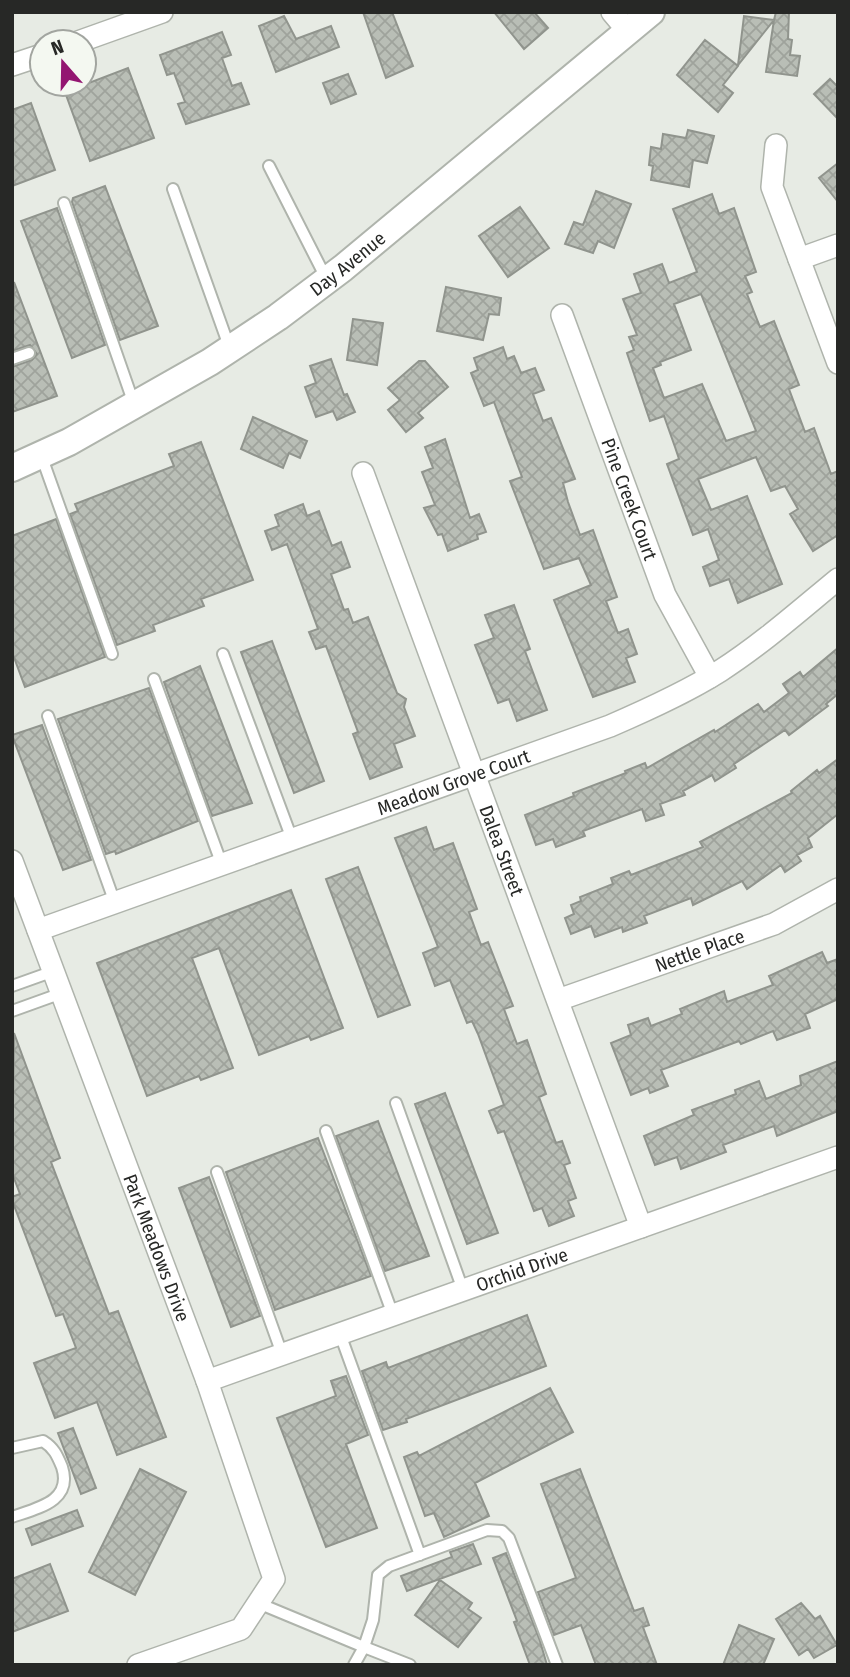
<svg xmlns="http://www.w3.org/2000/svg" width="850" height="1677" viewBox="0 0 850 1677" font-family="'Fira Sans Condensed',sans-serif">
<defs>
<pattern id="building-cross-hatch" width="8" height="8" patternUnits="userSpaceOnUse" patternTransform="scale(1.75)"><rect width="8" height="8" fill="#b9beb6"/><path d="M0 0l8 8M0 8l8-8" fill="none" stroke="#9fa39c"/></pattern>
</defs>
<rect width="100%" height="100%" fill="#e7ebe4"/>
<!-- building -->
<path fill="url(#building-cross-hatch)" stroke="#90948d" stroke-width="2" fill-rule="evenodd" d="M363,12H392L413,66L386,78Z
M494,12H534L548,28L524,49Z
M776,12H789L788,39L792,40L790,55L800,56L797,76L766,72L774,20L738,65L744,16L774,20Z
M284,16L296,39L331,26L339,47L276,72L259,26Z
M222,32L231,55L222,58L232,86L241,83L249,104L186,124L178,104L185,102L174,73L167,75L160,55Z
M705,40L738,66L723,85L733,93L718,112L677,75Z
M128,68L154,138L90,161L65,92Z
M348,74L356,94L331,104L323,83Z
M830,79L838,87V119L814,94Z
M31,103L55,170L12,186V110Z
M688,130L714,136L707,163L693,160L689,187L651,180L653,166L649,165L651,147L661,149L663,134L686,138Z
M838,163V202L819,178Z
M105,186L158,326L120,340L72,202L73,198Z
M596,191L631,204L614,248L598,241L593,253L565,244L574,222L583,225Z
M712,194L719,214L734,208L756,272L745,276L752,292L747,294L760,327L774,321L799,385L789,389L805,432L814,428L831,474L838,471V535L813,551L790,514L798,509L785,486L771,491L756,457L698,479L711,510L747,496L782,584L738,603L729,579L710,586L703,567L719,560L708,529L693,535L667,464L679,459L675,447L664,416L650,421L627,353L634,350L629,337L637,335L623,299L641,293L634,274L662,264L669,283L697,272L673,209ZM701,294L756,431L726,441L702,384L664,398L653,368L661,365L660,362L691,350L674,304Z
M520,207L549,248L508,277L479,236Z
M57,208L105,345L72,358L21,221Z
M14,282L57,396L12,412V367L32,360L37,354L30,345L12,351Z
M446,287L501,298L499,315L489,314L483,340L437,331Z
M353,319L383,323L377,365L347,360Z
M503,347L507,359L514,356L521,373L535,368L544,390L533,394L543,421L551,418L575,479L563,483L568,502L580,535L593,530L617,597L606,601L618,633L628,629L637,654L626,658L635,682L593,697L554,600L591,585L579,558L544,569L510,481L522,477L494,402L484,406L471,373L478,370L474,358Z
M331,359L344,395L347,394L355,412L337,420L333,411L316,417L305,387L316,383L310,366Z
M419,361H425L448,387L418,413L423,418L406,432L388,410L400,400L388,388Z
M253,417L307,441L300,458L289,453L283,468L241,449Z
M445,439L470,518L479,514L486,532L477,535L478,539L448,551L442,534L438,535L424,508L435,505L422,472L433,468L425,447Z
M201,442L253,580L201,599L204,606L153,625L155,631L117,645L70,514L78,511L75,504L174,466L169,454Z
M303,504L307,516L319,511L332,546L341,542L350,567L331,574L344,610L348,609L353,623L368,617L397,693L406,699L404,707L415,736L394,744L402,767L370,779L353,734L358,732L326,646L316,649L309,632L318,629L287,544L272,550L265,531L279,526L275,515Z
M56,519L105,657L25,687L12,652V536Z
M514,605L530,649L525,651L547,710L517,721L509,699L498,703L475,645L494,638L485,615Z
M272,641L324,781L294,793L241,652Z
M838,648V694L826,704L828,706L789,735L785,730L734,764L736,768L715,781L712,775L683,791L685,795L660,804L664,815L646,821L642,809L583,831L585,836L556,847L553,839L536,845L525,815L574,796L573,793L626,773L625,771L645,763L647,768L714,730L715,732L758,704L764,712L789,693L783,684L800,672L803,677Z
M200,666L252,803L212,816L164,682Z
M149,688L198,821L116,854L115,851L106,854L58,719Z
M42,725L91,860L63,870L12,735Z
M838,759V814L808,838L812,847L797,855L801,861L785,872L781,865L747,889L742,881L693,905L691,898L644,916L647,923L623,932L622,927L595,937L591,926L571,934L565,918L574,914L571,905L581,901L580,897L613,884L611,878L629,871L631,875L703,847L700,842L792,793L791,791L817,770L819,773Z
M426,827L434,850L453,843L477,909L469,912L481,945L488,942L513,1006L504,1009L517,1044L527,1040L546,1094L539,1097L556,1143L562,1141L570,1163L564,1165L576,1198L568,1201L574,1216L549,1226L542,1208L534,1211L504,1131L498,1133L489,1111L504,1105L478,1034L472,1021L467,1023L450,980L435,986L423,953L438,947L395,838Z
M358,867L410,1005L378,1017L326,879Z
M291,890L343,1028L311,1040L309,1036L259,1055L219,948L192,958L233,1068L201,1080L199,1076L147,1096L97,963Z
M822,952L827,963L838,959V999L805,1014L810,1028L777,1040L773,1031L741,1044L739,1041L661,1070L668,1086L650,1093L648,1088L631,1095L611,1043L631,1035L628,1025L648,1018L651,1026L682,1014L680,1009L724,991L727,1002L773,985L769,976Z
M14,1033L60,1158L51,1162L109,1314L118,1311L166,1437L117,1455L97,1402L55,1418L34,1363L76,1348L63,1314L56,1316L12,1200V1197L20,1194L12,1173Z
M838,1061V1111L777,1136L774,1126L723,1145L726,1152L681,1169L677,1157L655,1165L644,1136L694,1115L692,1110L736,1094L735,1090L759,1081L766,1099L801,1085L800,1076Z
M445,1093L498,1233L467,1244L415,1104Z
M378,1121L429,1256L385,1271L336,1136Z
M318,1138L371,1276L275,1310L226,1172Z
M209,1177L260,1316L231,1327L179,1188Z
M527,1315L546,1366L406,1419L407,1422L383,1430L362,1371L386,1362L388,1368Z
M346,1376L368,1435L346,1444L377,1528L326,1547L277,1418L336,1396L331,1381Z
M550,1388L573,1432L475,1483L489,1516L444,1537L434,1513L425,1516L404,1457L417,1452L419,1456Z
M73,1428L96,1488L81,1494L58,1433Z
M140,1469L186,1492L135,1595L89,1572Z
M580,1469L634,1611L643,1608L649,1625L643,1627L657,1665H596L581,1625L554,1635L538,1592L576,1578L541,1484Z
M77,1510L83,1526L32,1545L26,1529Z
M473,1544L481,1564L407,1591L401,1576L452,1557L450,1552Z
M506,1553L540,1641L547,1665H530L514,1622L517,1621L493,1558Z
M50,1564L68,1611L12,1632V1579Z
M440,1580L472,1603L468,1609L481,1618L458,1647L415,1615Z
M801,1603L815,1619L820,1616L837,1645L814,1658L808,1649L799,1655L776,1619Z
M739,1625L774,1639L763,1665H723Z"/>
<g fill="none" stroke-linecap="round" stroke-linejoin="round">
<!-- service casing -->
<g stroke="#afb4ac" stroke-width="14">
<path id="service" d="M269,166L327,280
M173,189L230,349
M64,203L134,404
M12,359L29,353
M41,455L112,654
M223,654L292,839
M154,679L222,865
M48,716L115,903
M12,986L54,971
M12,1011L62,993
M396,1103L463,1290
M326,1131L393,1315
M217,1172L282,1354
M340,1334L420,1555
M12,1448L43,1441C54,1448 57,1455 62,1467C73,1501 38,1508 12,1517
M258,1603L364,1647L354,1665
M410,1665L364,1647L373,1620L378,1575L389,1566L487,1530L502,1531L509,1538L557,1665"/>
</g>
<!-- minor casing -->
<g stroke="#afb4ac" stroke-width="24">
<g id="minor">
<path d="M612,12L628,31"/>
<path d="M78,42L162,12"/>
<path d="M12,65L42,55"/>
<path d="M776,145L772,187L838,363"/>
<path d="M799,259L838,245"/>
<path id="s1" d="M562,315L665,595L710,677"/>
<path id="s2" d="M363,473L641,1227"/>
<path id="s3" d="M12,861L207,1381L274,1579L241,1629L138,1665"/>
<path id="s4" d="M38,930L610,726C647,710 685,693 720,671C762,644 799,611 838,579"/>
<path id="s5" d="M558,1000L774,924L838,889"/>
<path id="s6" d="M207,1381L838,1157"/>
</g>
</g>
<!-- tertiary casing -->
<g stroke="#afb4ac" stroke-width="30">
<g id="tertiary">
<path id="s7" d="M12,468L69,442L210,362L278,317L343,268L651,12"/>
</g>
</g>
<!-- service -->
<use href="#service" stroke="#fff" stroke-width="10"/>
<!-- minor -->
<use href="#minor" stroke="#fff" stroke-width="21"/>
<!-- tertiary -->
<use href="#tertiary" stroke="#fff" stroke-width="26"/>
</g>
<g text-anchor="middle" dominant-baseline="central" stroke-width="6" stroke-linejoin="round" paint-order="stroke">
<!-- street labels -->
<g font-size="19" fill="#272826" stroke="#f4f8f1">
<text stroke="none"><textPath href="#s7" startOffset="394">Day Avenue</textPath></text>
<text stroke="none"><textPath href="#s1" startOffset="196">Pine Creek Court</textPath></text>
<text stroke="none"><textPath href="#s4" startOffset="441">Meadow Grove Court</textPath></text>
<text stroke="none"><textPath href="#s2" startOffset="402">Dalea Street</textPath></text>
<text stroke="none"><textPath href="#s5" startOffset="150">Nettle Place</textPath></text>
<text stroke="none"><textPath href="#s3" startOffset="413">Park Meadows Drive</textPath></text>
<text stroke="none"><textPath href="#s6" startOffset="334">Orchid Drive</textPath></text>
</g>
</g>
<!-- border -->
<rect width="850" height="1677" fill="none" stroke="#272826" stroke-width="28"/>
<!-- north arrow -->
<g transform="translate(63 63) rotate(340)"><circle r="33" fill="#f4f8f1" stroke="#a2a5a0" stroke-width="2"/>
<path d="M0-5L12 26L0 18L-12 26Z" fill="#931671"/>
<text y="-10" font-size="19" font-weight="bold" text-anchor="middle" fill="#272826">N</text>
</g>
</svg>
